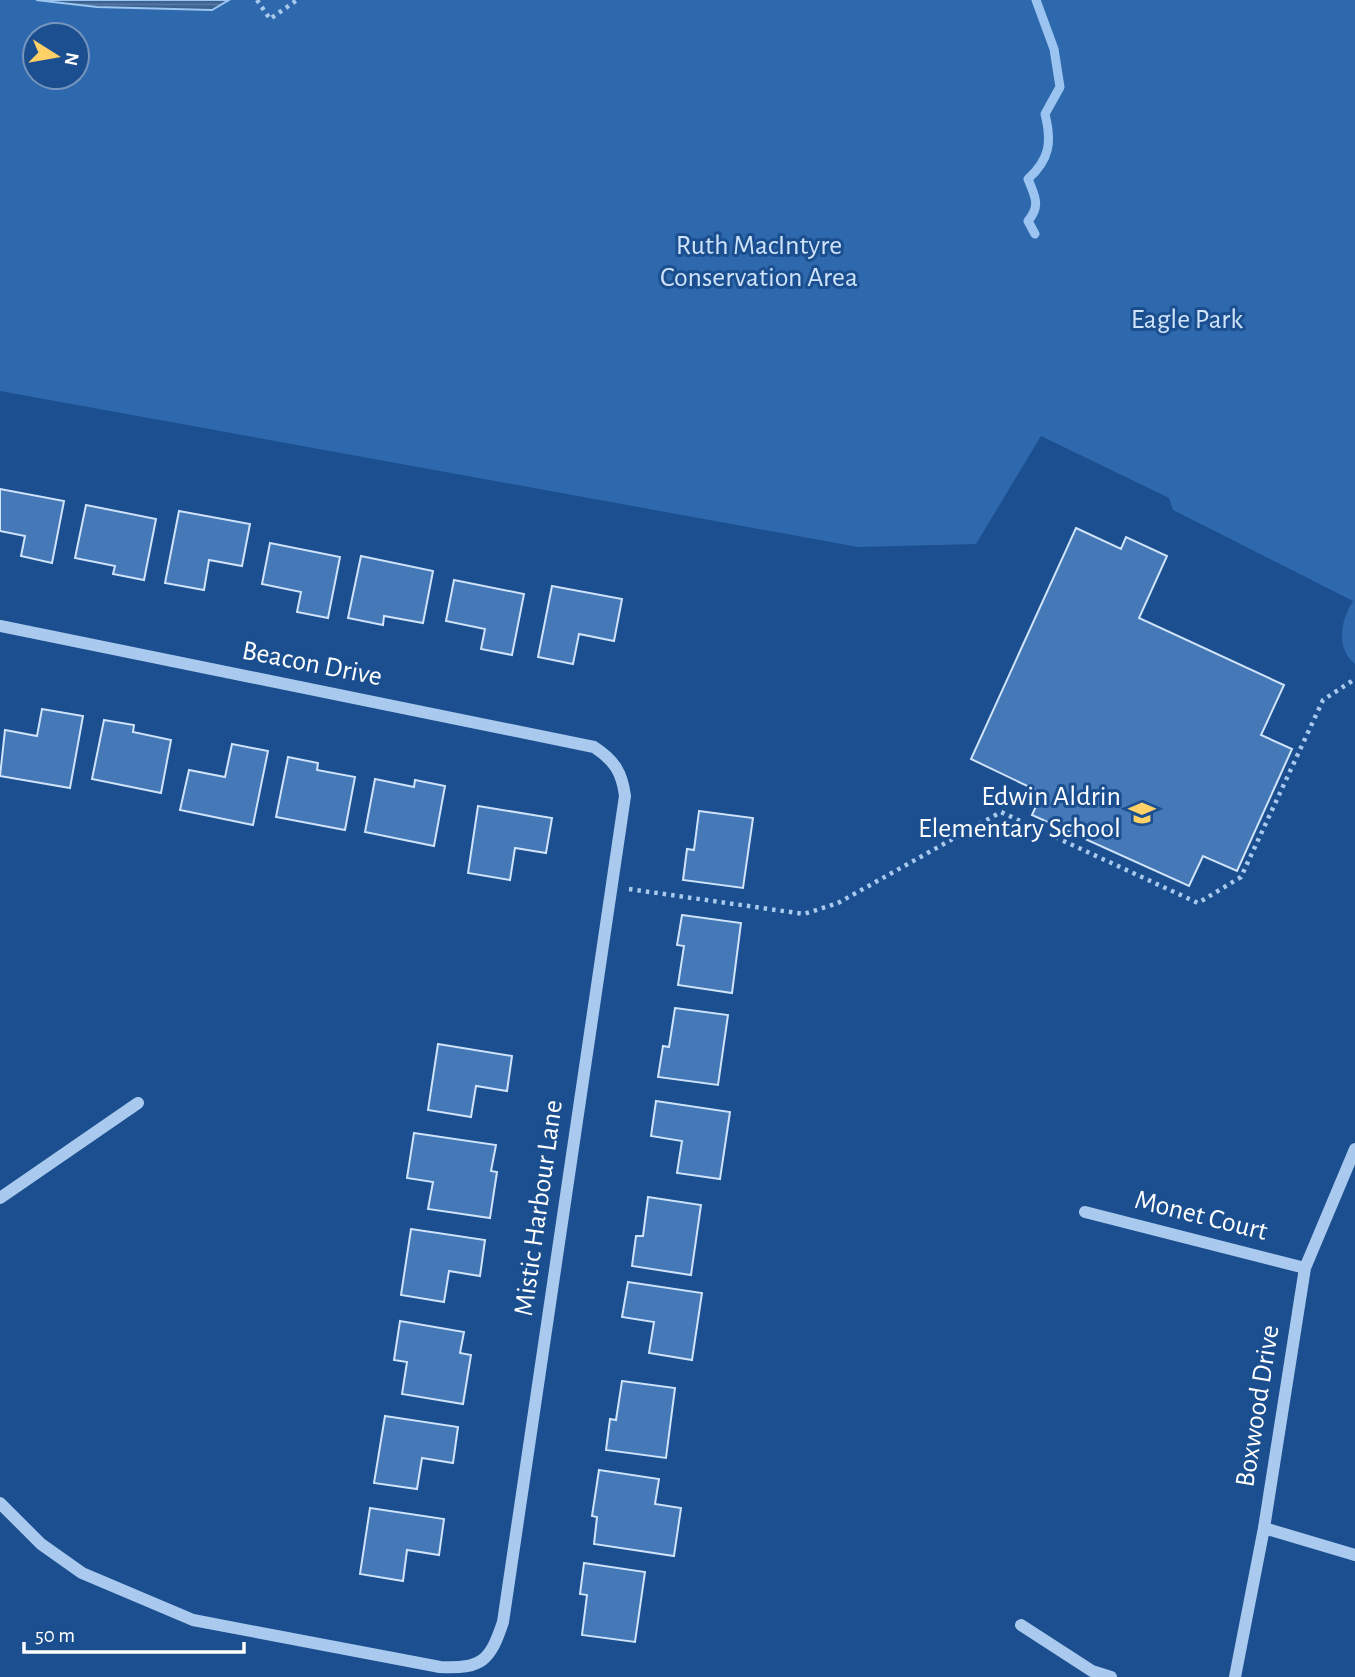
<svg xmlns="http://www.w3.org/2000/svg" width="1355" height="1677" viewBox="0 0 1355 1677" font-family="'Alegreya Sans',sans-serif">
<defs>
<pattern id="water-rules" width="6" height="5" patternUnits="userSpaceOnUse" patternTransform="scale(1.75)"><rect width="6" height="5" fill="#3c6290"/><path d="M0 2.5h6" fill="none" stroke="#597aa1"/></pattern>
</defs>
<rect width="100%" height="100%" fill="#1b4f8f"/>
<!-- park -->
<path fill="#2e69ad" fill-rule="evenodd" d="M0,0H1355V664C1335,648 1341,620 1353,601L1173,510L1169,498L1041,436L976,544L858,547L0,391ZM35,35H77V77H35Z"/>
<!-- water -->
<path fill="url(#water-rules)" stroke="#9cc4f0" stroke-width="2" d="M36,0H229L212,10L97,7Z"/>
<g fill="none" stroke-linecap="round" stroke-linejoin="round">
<!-- stream -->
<path stroke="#9cc4f0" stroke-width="9" d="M1035,234L1028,221C1041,206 1035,196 1028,179C1050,159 1052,142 1045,114L1060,87L1054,49L1036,0"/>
</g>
<!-- building -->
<path fill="#4478b7" stroke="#cfe3fa" stroke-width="2" d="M0,489L64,501L52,563L21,556L25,536L0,531Z
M86,505L156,519L144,580L113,574L115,566L75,558Z
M179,511L250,524L242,566L209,560L204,590L165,583Z
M1076,528L1121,549L1126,537L1167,556L1139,618L1284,685L1261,735L1292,749L1237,871L1203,856L1189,886L1032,815L1042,793L971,759Z
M270,543L340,557L328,618L297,612L301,592L262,584Z
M361,556L433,571L423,623L384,616L383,625L348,618Z
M454,580L524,594L512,655L481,649L485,629L446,621Z
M552,586L622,599L614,641L579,634L573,664L538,657Z
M42,709L83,716L70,788L0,776L5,730L37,736Z
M104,720L134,725L133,732L171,740L161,793L92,779Z
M232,744L268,751L253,825L180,810L189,770L225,777Z
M288,757L318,763L317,770L355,777L345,830L276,817Z
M375,779L414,787L415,780L445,786L434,846L365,832Z
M478,806L552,818L546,853L515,848L510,880L468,873Z
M699,811L753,818L743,888L683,880L687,849L694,850Z
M682,915L741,923L732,993L678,985L684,946L677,945Z
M675,1008L728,1015L718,1085L658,1077L663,1046L669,1047Z
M438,1044L512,1056L507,1091L476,1086L471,1117L428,1110Z
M656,1101L730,1112L720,1179L677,1173L682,1141L651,1136Z
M414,1133L496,1145L491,1171L497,1172L490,1218L428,1209L433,1182L407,1178Z
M648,1197L701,1205L691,1275L632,1266L636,1236H643Z
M411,1229L485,1240L480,1276L449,1271L444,1302L401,1295Z
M628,1282L702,1293L692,1360L649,1353L654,1322L622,1317Z
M400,1321L464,1332L460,1353L471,1355L463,1404L402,1394L407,1362L394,1360Z
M622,1381L675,1388L666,1458L606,1450L610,1419L616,1420Z
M385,1416L458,1427L453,1463L422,1458L417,1489L374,1483Z
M599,1470L659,1479L655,1504L681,1508L674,1556L594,1544L597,1517L592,1516Z
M370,1508L444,1519L439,1555L407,1550L403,1581L360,1574Z
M584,1563L645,1572L635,1642L582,1635L587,1595L580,1594Z"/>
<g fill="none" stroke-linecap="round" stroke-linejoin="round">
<!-- path -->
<path stroke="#a9c9ee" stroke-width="4.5" stroke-dasharray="3.5 5" stroke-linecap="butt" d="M257,0L270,19L297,0
M629,889L804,914L838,903L1001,812L1198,903L1241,877L1323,700L1355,679"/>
<!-- minor -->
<path stroke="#a9c9ee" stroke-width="12" d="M0,626L594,747C614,760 622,772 625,796L503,1622C490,1661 482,1669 440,1667L193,1620L82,1573L41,1544L0,1503
M0,1198L138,1103
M1085,1212L1305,1268
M1264,1528L1355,1555
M1021,1625L1092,1671L1111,1677
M1235,1677L1264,1528L1305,1268L1355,1149"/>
</g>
<!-- icons -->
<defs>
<g id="school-bare" transform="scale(2.1)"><path d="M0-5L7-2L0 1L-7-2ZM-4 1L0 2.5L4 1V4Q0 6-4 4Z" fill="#ffd166" stroke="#1b4f8f" stroke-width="2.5" paint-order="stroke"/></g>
</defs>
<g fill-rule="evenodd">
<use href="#school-bare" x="1142" y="813"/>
</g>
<g text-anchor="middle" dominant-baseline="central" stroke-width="6" stroke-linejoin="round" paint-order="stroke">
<!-- park labels -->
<g font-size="28" fill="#cfe3fa" stroke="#1b4f8f">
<text x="759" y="246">Ruth MacIntyre<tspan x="759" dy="32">Conservation Area</tspan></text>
<text x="1187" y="320">Eagle Park</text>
</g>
<!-- street labels -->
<g font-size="28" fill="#fff" stroke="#1b4f8f">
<text transform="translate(312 664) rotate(11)">Beacon Drive</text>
<text transform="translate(539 1208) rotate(-82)">Mistic Harbour Lane</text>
<text transform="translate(1201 1216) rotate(14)">Monet Court</text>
<text transform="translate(1258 1406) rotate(-81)">Boxwood Drive</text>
</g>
<!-- poi labels -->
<g font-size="28" fill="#fff" stroke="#1b4f8f" text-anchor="end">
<text x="1121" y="797">Edwin Aldrin<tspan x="1121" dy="32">Elementary School</tspan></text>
</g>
</g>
<!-- north arrow -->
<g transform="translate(56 56) rotate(101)"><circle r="33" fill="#1b4f8f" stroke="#7695bc" stroke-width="2"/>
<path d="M0-5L12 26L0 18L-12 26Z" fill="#ffd166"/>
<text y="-10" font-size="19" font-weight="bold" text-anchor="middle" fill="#ffffff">N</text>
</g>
<!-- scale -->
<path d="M24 1642v10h220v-10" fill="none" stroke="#ffffff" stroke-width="3.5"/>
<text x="35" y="1642" font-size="21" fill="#ffffff" stroke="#1b4f8f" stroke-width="5" paint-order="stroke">50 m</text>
</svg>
